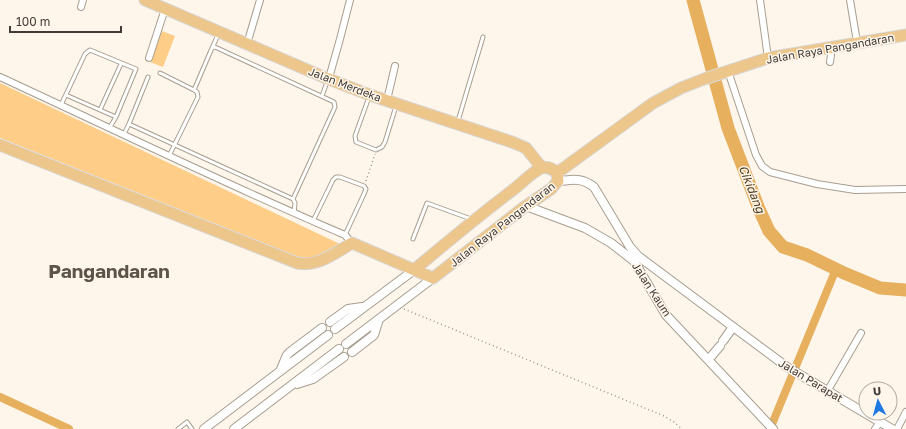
<svg xmlns="http://www.w3.org/2000/svg" width="906" height="429" viewBox="0 0 906 429" font-family="'Golos Text',sans-serif">
<rect width="100%" height="100%" fill="#fff6eb"/>
<!-- green -->
<path fill="#fecd87" d="M162,31L175,36L163,67L150,62Z
M0,83L340,244L313,258H301L0,138Z"/>
<g fill="none" stroke-linecap="round" stroke-linejoin="round">
<!-- canal -->
<path stroke="#e6b05f" stroke-width="8" d="M0,397L69,429
M770,429L836,269"/>
<!-- river -->
<path stroke="#e6b05f" stroke-width="13" d="M693,0L728,128L759,209L769,231L783,247L807,255L844,273L880,288L906,290"/>
<!-- service casing -->
<g stroke="#a79e90" stroke-width="5">
<path id="service" d="M212,48L218,35
M160,73L194,90
M66,95L100,110L121,64
M322,96L327,82
M369,97L355,136L356,142L376,150L382,147L385,142L396,106
M61,105L85,54L90,50L136,69L116,117L100,110
M458,121L483,37
M129,124L293,199L295,203L294,213
M110,127L116,117
M124,134L129,124L148,77
M169,156L198,97L197,92L194,90L212,48L215,47L334,102L335,107L293,199
M313,221L333,180L336,177H340L364,186L366,189L364,194L345,235
M413,239L427,203L471,219
M178,429L187,422L192,429"/>
</g>
<!-- minor casing -->
<g stroke="#a79e90" stroke-width="8">
<path id="minor" d="M760,0L768,58
M850,0L857,42
M81,7L83,0
M247,44L260,0
M829,47L831,55L830,62
M149,58L165,9
M728,71L756,155L762,166L770,172L817,184L855,190L906,189
M0,77C115,130 229,186 345,235L352,243
M329,78L340,39L350,0
M387,100L395,66
M828,390L861,333
M875,429L880,422
M897,429L906,412"/>
</g>
<!-- tertiary casing -->
<g stroke="#a79e90" stroke-width="10">
<path id="tertiary" d="M558,181C573,180 581,177 594,187L630,247L638,256L787,367L892,429
M526,206L585,228L611,243L634,261L666,315L773,429
M330,322L348,309L362,307
M335,329L414,270
M723,341L733,327
M346,344L433,278
M352,352L374,335L379,319
M709,359L720,346
M281,369L287,355L290,352L322,328
M297,384L313,379L344,357
M204,429L328,335
M234,429L339,349"/>
</g>
<!-- trunk casing -->
<g stroke="#d9d8d7" stroke-width="13">
<path id="trunk" d="M145,0L326,78L370,95L512,142L526,148L542,168
M0,145L297,263C318,267 335,253 352,243L433,278L523,208L551,189L558,181L557,173
M557,173L653,103L681,88L704,79L768,58L906,35
M414,270C447,242 480,215 514,189C523,182 531,173 541,168C548,166 553,169 557,173"/>
</g>
<!-- path -->
<path stroke="#9d968e" stroke-width="1.5" stroke-dasharray="1 3" stroke-linecap="butt" d="M366,181L375,154
M404,309L664,416L674,422L682,429"/>
<!-- service -->
<use href="#service" stroke="#fff" stroke-width="3"/>
<!-- minor -->
<use href="#minor" stroke="#fff" stroke-width="6"/>
<!-- tertiary -->
<use href="#tertiary" stroke="#fff" stroke-width="8"/>
<!-- trunk -->
<use href="#trunk" stroke="#ecc68b" stroke-width="11"/>
</g>
<g text-anchor="middle" dominant-baseline="central" stroke-width="3" stroke-linejoin="round" paint-order="stroke">
<!-- street labels -->
<g font-size="11" fill="#403b36" stroke="#fff6eb">
<text transform="translate(830 48) rotate(-10)">Jalan Raya Pangandaran</text>
<text transform="translate(345 84) rotate(21)">Jalan Merdeka</text>
<text transform="translate(502 224) rotate(-38)">Jalan Raya Pangandaran</text>
<text transform="translate(652 289) rotate(57)">Jalan Kaum</text>
<text transform="translate(811 380) rotate(31)">Jalan Parapat</text>
</g>
<!-- water labels -->
<g font-size="12" font-style="italic" fill="#503a18" stroke="#fff6eb">
<text transform="translate(752 189) rotate(68)">Cikidang</text>
</g>
<!-- town labels -->
<g font-size="19" font-weight="bold" fill="#5d5448" stroke="#fff6eb">
<text x="109" y="270">Pangandaran</text>
</g>
</g>
<!-- north arrow -->
<g transform="translate(878 401) rotate(354)"><circle r="19" fill="#fff6eb" stroke="#b3aba3"/>
<path d="M0-3L7 15L0 10L-7 15Z" fill="#1f79e3"/>
<text y="-6" font-size="11" font-weight="bold" text-anchor="middle" fill="#403b36">U</text>
</g>
<!-- scale -->
<path d="M10 26v6h111v-6" fill="none" stroke="#403b36" stroke-width="2"/>
<text x="16" y="26" font-size="12" fill="#403b36" stroke="#fff6eb" stroke-width="3" paint-order="stroke">100 m</text>
</svg>
